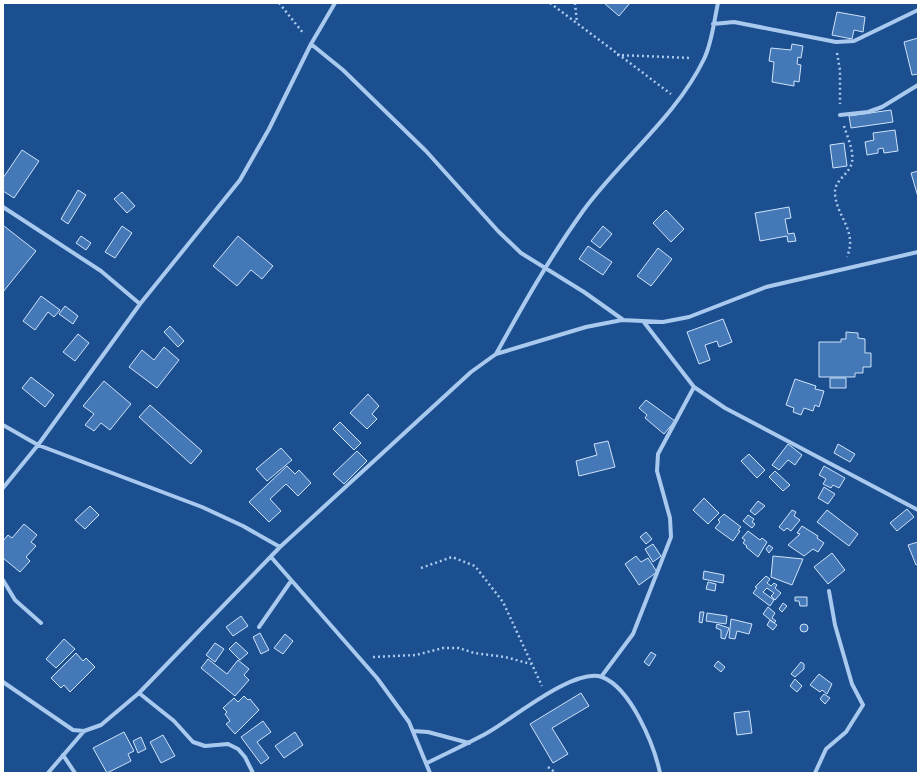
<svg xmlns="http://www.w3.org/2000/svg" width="921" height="776" viewBox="0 0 921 776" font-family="'PT Sans Narrow',sans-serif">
<rect width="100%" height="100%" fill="#1b4f8f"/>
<!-- building -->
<path fill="#4478b7" stroke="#cfe3fa" d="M604,3H630L619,16Z
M837,12L865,17L863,32L854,30L852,39L832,35Z
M918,38V74L912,75L904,42Z
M792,44L803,46L801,58L798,57L797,64L801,65L799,82L794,81V86L772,82L774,62L769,61L771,48L791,50Z
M891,110L893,122L851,128L849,116Z
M895,130L898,151L884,153L883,148L878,149V153L867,155L865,142L874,140L873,133Z
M844,143L847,166L833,168L830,145Z
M22,150L39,161L14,198L3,191V178Z
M918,171V197L911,173Z
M78,190L86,195L68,224L61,219Z
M122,192L135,206L127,213L114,199Z
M789,207L791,218L785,219L788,234L794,233L796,241L788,242L787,236L760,241L755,213Z
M666,210L684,229L671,242L653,223Z
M4,226L36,251L3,292V227Z
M122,226L132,233L115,258L105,252Z
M603,226L612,234L600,248L591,241Z
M81,236L91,243L86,250L76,243Z
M238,236L273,266L262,279L251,270L237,286L213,266Z
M588,246L612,262L603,275L579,259Z
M658,248L672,259L651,286L637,276Z
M41,296L60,310L54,317L48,312L35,330L23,321Z
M65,306L78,316L73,324L59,314Z
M723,319L732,342L719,347L717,341L705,345L710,360L699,364L687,332Z
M170,326L184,341L178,347L164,332Z
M846,332L858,333V338L865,339V353H871V367H863V373H855V377H819V342H841V339H846Z
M78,334L89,343L75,361L63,352Z
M164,347L179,360L157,388L129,367L142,350L154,360Z
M31,377L54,395L45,407L22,388Z
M830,378H846V388H830Z
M795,379L816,386L815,389L824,391L819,407L815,405L813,411L804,408L801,415L793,412L794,408L786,405Z
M104,381L131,404L110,430L101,423L94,431L85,425L94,414L83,406Z
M368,394L379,406L372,414L377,419L367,429L350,413Z
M646,400L675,421L664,434L645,418L647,415L639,408Z
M150,405L202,451L191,464L139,417Z
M340,422L361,443L354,450L333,429Z
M608,441L615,467L579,476L576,461L597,455L594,444Z
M788,444L802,455L795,465L788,460L779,470L772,465Z
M838,444L855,454L850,462L834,453Z
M281,448L292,460L267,481L256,469Z
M357,451L367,461L344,484L333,474Z
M749,454L765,470L757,478L741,461Z
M287,466L295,474L299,470L311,483L298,496L286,484L270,499L281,511L269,522L249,502Z
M824,466L845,478L839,488L833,485L831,488L823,484L826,479L819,475Z
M775,471L790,485L783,491L769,477Z
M824,487L835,494L828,504L818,498Z
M704,498L719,513L708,524L693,510Z
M758,501L765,506L755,515L750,511Z
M90,506L99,515L85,529L75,520Z
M907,509L914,517L897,531L890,523Z
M792,510L796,512L794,516L800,520L791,531L787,528L784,531L779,527Z
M827,510L858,534L849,546L817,522Z
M724,514L741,527L738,530L740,531L733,541L715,528L720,522L718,520Z
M748,515L754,519L752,522L755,524L752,528L743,521Z
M24,524L37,535L31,542L36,546L26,557L30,561L20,572L3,558V541L8,535L12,538Z
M802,526L818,536L817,538L824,543L818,552L813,549L804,556L788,545L800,534L797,533Z
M748,531L760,540L762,538L767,542L758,557L746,547L747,546L743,543L745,540L742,538Z
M646,532L652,539L646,544L640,537Z
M918,542V564L916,565L908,545Z
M653,544L661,556L653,562L645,549Z
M769,545L773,548L769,553L766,549Z
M832,553L845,570L828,584L814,567Z
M636,556L641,562L648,558L657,572L639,585L625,564Z
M773,556L803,559L792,585L771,577Z
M704,571L724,575L723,583L703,579Z
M766,576L770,579L767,583L771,586L774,583L777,585L775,588L781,593L775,600L771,596L774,593L767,588L763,592L774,600L770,606L753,593L757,588L755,587Z
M708,582L716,584L715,591L706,589Z
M795,597H807V606H800L799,601H795Z
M783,603L787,606L782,612L779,609Z
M768,607L775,613L772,618L776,621L774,623L763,614Z
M700,612H704L702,623L699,622Z
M707,613L727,616L726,624L706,621Z
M241,616L248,626L233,636L226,627Z
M731,619L752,624L749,634L737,631L735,639L729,638Z
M770,620L777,625L773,630L767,625Z
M800 628a4 4 0 1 1 8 0a4 4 0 1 1-8 0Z
M717,624L729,628L725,639L721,638V630L716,628Z
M260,633L269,650L261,654L253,637Z
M285,634L293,641L283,654L274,648Z
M64,639L75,649L56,668L46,659Z
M236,642L248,653L240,660L229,649Z
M215,643L224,649L215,662L206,655Z
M651,652L656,655L649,666L644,662Z
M76,653L83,661L86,658L95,667L70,692L64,685L61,688L51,678Z
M208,659L227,674L238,660L249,669L244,675L249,680L235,696L201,668Z
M718,661L725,667L721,672L714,666Z
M801,662L804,664V669L795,677L791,674Z
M819,674L832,684L827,694L822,690L820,692L810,685Z
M795,679L802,686L797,692L790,686Z
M581,693L589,706L552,728L568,754L553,763L530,724Z
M824,694L830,698L825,704L820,699Z
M244,696L248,700L250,699L259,710L235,734L226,724L230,721L225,714L227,712L223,708L234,698L238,702Z
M749,711L752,733L737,735L734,713Z
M263,721L271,732L257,742L269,758L261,764L241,737Z
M124,732L134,751L128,754L131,761L107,773L93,748Z
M295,732L303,745L284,758L275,746Z
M163,735L175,756L161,763L150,742Z
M141,737L146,749L138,753L133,741Z"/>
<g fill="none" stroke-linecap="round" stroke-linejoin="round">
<!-- path -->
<path stroke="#a9c9ee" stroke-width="2.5" stroke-dasharray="2 3" stroke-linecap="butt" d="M279,3L304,34
M550,3L671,94
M575,3L577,23
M837,53L840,70V104
M617,55L692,58
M844,126C847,136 854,150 852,162C850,174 834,180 835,193C836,217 858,230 847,257
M421,568L452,557L475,566L503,602L542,686
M373,657L416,655L443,648H459L474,653L505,657L531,664
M548,767L556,773"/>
<!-- street -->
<path stroke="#a9c9ee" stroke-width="4" d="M713,24L734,22L836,42L854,41L918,10
M311,44L343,70L426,151L498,231L521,253L584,292L622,319
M840,115L868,112L882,107L918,85
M3,207L101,271L140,304
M643,321L694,387L725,408L918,510
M496,354C523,305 550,257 583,211C620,160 676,117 704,59C712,43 714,21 718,3
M3,425L38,445L202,507L243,526L280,547
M3,488L38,445L140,304L240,180L269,129L311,44L335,3
M271,557L377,678L409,722L430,773
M3,580L15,600L41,623
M259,627L291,581
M601,677L633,634L671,537L670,518L657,471L658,454L694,387
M3,682L73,730L84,731L101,725L139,693L280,547L471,372L496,354L586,327L622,320L663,322L689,317L766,287L918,252
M139,693L174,721L193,742L205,746L228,744L238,749L245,757L253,773
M413,731L428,732L469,743
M63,755L75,773
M427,763C447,753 467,744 487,733C511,720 574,667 602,677C631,688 654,745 660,773
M48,773L84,731
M815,773L826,749L846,732L863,705L852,684L835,625L829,591"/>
</g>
<!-- border -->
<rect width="921" height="776" fill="none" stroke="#ffffff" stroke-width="8"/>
</svg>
